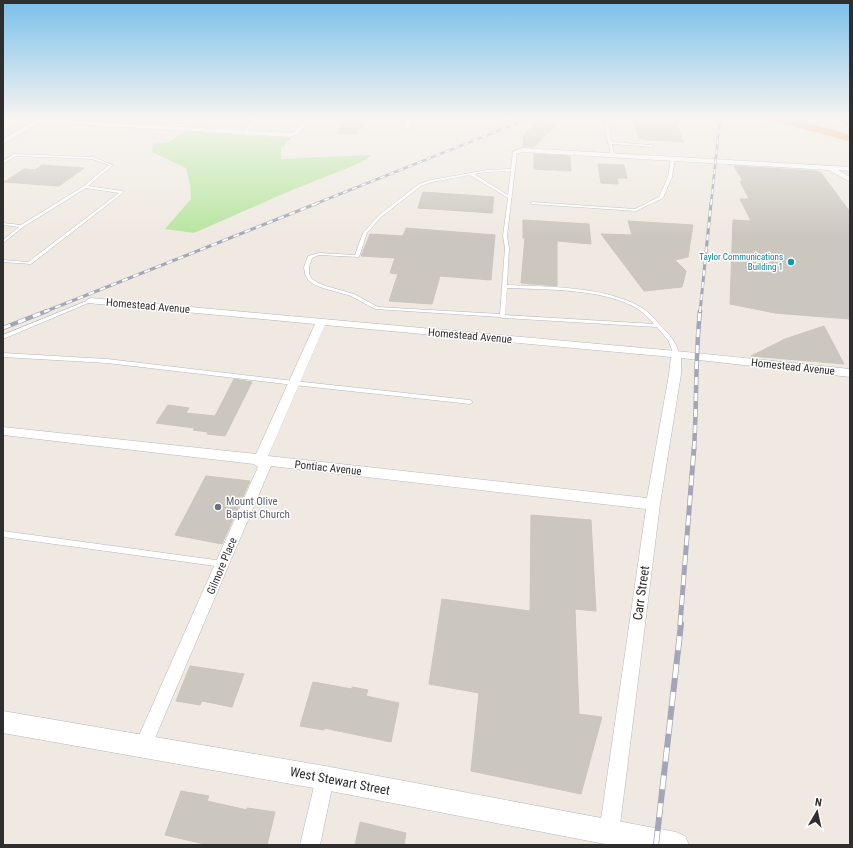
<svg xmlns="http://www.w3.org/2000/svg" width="853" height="848" viewBox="0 0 853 848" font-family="'Roboto Condensed',sans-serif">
<rect width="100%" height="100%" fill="#efe9e1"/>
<!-- green -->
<path fill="#b6e59e" d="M185,131L291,138L281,148V159L372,155L360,163L292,190L194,233L165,229L191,199L190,184L186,168L152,152L153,144L169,142Z"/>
<!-- building -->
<path fill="#cbc7bf" stroke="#cbc5ba" d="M345,120L365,122L357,134L337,133Z
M538,122L556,125L534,147H523L524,135Z
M635,123L677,125L683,142L639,139Z
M534,154L570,156L571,171L534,169Z
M598,164L624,165L627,178H617L618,184L601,183Z
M42,165L84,168L59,186L4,182L24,169L35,170Z
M734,166L815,171L821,173L850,212V319L775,313L730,304L733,220L751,221L740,199H749L740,181H743Z
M423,192L494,197L492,213L418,208Z
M523,220L589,224L591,244L557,241V286L521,283L525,238H523Z
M628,221L693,225L688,257L675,260L686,271L682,287L644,291L601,234L632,235Z
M406,228L495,235L491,280L440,276L432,304L389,301L398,274L390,273L395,258L361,256L370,234L403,236Z
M824,326L844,364L751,356L785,339Z
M234,379L252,382L225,436L207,434L208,432L193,430L195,428L156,423L168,405L189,408L186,413L215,416Z
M206,476L250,481L222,544L175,535Z
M531,515L591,520L596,611L575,609L579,714L602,717L581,794L471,771L479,693L429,684L442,599L530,611Z
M190,666L244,674L232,707L202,701L200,705L176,701Z
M313,682L352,689V687L368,690L366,696L399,703L391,742L324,728V730L300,726Z
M181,791L209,796L207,801L247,810V808L275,812L267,845H209L165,835Z
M360,822L406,833L404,845H355Z"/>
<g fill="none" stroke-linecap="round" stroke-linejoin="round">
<!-- service casing -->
<g stroke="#b4b7c1" stroke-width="1">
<path id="service" d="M166,119H170L159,128H157V126Z
M256,119H259L245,133H243V131Z
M607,124L609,125L611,142L652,145L654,146L652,147L612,144L614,155L611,156L609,144L607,143L608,142L605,125Z
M515,151L517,152L507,236L509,248L507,285C548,287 606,286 642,308C649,312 654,318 659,324C668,333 676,341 679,354L678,355H674L668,340L657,327L504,318H502L500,317L375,309L351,296L323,288L315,285L309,281L305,274L304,267L308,256L319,253L355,255L363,233L379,215L419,184L431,180L487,170L511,169L513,152ZM511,171L508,195L474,174L487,172ZM470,175L508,198L503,236L505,248L500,314L378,307L354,294L326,286L318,283L312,279L309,274V267L312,258L319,255L359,257L367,233L381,217L421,186L432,182ZM507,288C547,290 603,288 638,309C644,313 649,319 654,324L505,315Z
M14,154L92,157L113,165L88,186L122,191L124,192L31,264L3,262V260L28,262L119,193L86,188L23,227L3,243V240L19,227L3,225V223L21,225L84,186L109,165L92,159L16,156L3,164V161Z
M673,157L675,158L672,177L663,198L636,211L532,204L530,203L532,202L635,209L659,197L668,177L671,158Z
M89,300H93V301L3,339V335Z
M3,353L107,359L294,381L470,400L473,402L470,404L294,385L107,363L3,357Z
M3,531L223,561L226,562L227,564L226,566L223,567L3,537Z"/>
</g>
<!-- minor casing -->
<g stroke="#b4b7c1" stroke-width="1">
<path id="minor" d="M38,119L290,133L294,132L306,119H312L298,134L290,137L40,122L37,120Z
M408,119H414L408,129H404Z
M522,148L850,167V171L838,170L850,177V182L829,170L522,152L515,154L512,152Z
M91,298L676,351L850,369V377L681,358V374L660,504L619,833L616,840L609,843L602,840L599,833L646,509L271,466L149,752L143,755L137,752L134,746L137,740L258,467L254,464L3,435V427L256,454L315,324L88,303L86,301L88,299ZM325,325L671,357L669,374L647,498L268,456Z
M325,769L332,771L334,778L320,845H300L316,778L318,771Z"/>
</g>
<!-- tertiary casing -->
<g stroke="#b4b7c1" stroke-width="1">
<path id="tertiary" d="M37,119H46L3,144V139Z
M3,711L325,766L676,832L685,836L689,845H610L325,790L3,733Z"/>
</g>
<!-- motorway casing -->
<g stroke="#c9c9c9" stroke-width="1">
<path id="motorway" d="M772,119L798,120L850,135V141L773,121Z
M841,119H850V126L846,125Z"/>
</g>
<!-- service -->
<use href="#service" fill="#fff" fill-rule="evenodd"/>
<!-- minor -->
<use href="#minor" fill="#fff" fill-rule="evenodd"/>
<!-- tertiary -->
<use href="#tertiary" fill="#fff" fill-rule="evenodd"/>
<!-- motorway -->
<use href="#motorway" fill="#ffa35c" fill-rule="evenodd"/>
<!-- rail-far4 casing -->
<g stroke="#a3a6b8" stroke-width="2.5">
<path id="rail-far4" d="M315,204L528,119
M711,204L720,119"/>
</g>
<!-- rail-far3 casing -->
<g stroke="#a3a6b8" stroke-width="3">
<path id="rail-far3" d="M44,312L318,203
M700,312L711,203"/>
</g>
<!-- rail-far2 casing -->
<g stroke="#a3a6b8" stroke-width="4.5">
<path id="rail-far2" d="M3,328L47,311
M694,449C697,403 695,357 700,311"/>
</g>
<!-- rail-far1 casing -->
<g stroke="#a3a6b8" stroke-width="5">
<path id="rail-far1" d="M680,625L694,448"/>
</g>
<!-- rail casing -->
<g stroke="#a3a6b8" stroke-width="6">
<path id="rail" d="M656,845L681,624"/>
</g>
<!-- rail-far4 -->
<use href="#rail-far4" stroke="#fff" stroke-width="1.5" stroke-dasharray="5" stroke-linecap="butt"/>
<!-- rail-far3 -->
<use href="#rail-far3" stroke="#fff" stroke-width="2" stroke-dasharray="6" stroke-linecap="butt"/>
<!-- rail-far2 -->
<use href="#rail-far2" stroke="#fff" stroke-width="3" stroke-dasharray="8" stroke-linecap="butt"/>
<!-- rail-far1 -->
<use href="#rail-far1" stroke="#fff" stroke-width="3.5" stroke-dasharray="10" stroke-linecap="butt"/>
<!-- rail -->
<use href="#rail" stroke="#fff" stroke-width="4.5" stroke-dasharray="14" stroke-linecap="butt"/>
</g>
<!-- sky -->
<linearGradient id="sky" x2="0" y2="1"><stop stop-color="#7abfeb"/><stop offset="0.5" stop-color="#f8f5f2"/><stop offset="1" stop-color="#f8f5f2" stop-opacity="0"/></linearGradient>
<rect width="853" height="237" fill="url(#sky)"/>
<!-- markers -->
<circle fill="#0f9aa8" stroke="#fff" stroke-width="1.5" cx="791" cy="262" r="4"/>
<circle fill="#6b7280" stroke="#fff" stroke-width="1.5" cx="218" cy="507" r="4"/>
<g text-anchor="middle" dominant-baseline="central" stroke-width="3" stroke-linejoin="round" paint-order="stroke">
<!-- far-culture labels -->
<g font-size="9" fill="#0d838f" stroke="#fff" text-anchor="end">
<text x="783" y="257">Taylor Communications<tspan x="783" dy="10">Building 1</tspan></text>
</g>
<!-- street labels -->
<g font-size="11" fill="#2e2e2e" stroke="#fff">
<text transform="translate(148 306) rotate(5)">Homestead Avenue</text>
<text transform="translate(470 336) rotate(5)">Homestead Avenue</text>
<text transform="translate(793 367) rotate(6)">Homestead Avenue</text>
<text transform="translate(328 468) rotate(6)">Pontiac Avenue</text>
<text transform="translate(222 566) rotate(-67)">Gilmore Place</text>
</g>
<!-- worship labels -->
<g font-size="11" fill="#5b616d" stroke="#fff" text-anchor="start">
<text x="226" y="501">Mount Olive<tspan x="226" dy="13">Baptist Church</tspan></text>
</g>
<!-- near-street labels -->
<g font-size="13" fill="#2e2e2e" stroke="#fff">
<text transform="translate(641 593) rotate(-82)">Carr Street</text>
<text transform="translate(340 781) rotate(11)">West Stewart Street</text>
</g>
</g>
<!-- border -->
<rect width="853" height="848" fill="none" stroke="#2e2e2e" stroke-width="8"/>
<!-- north arrow -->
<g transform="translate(817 812) rotate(9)" stroke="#ffffff" stroke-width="3" paint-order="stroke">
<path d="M0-3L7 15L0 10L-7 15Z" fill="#2e2e2e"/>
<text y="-6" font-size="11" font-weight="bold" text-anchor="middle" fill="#2e2e2e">N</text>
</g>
</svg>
